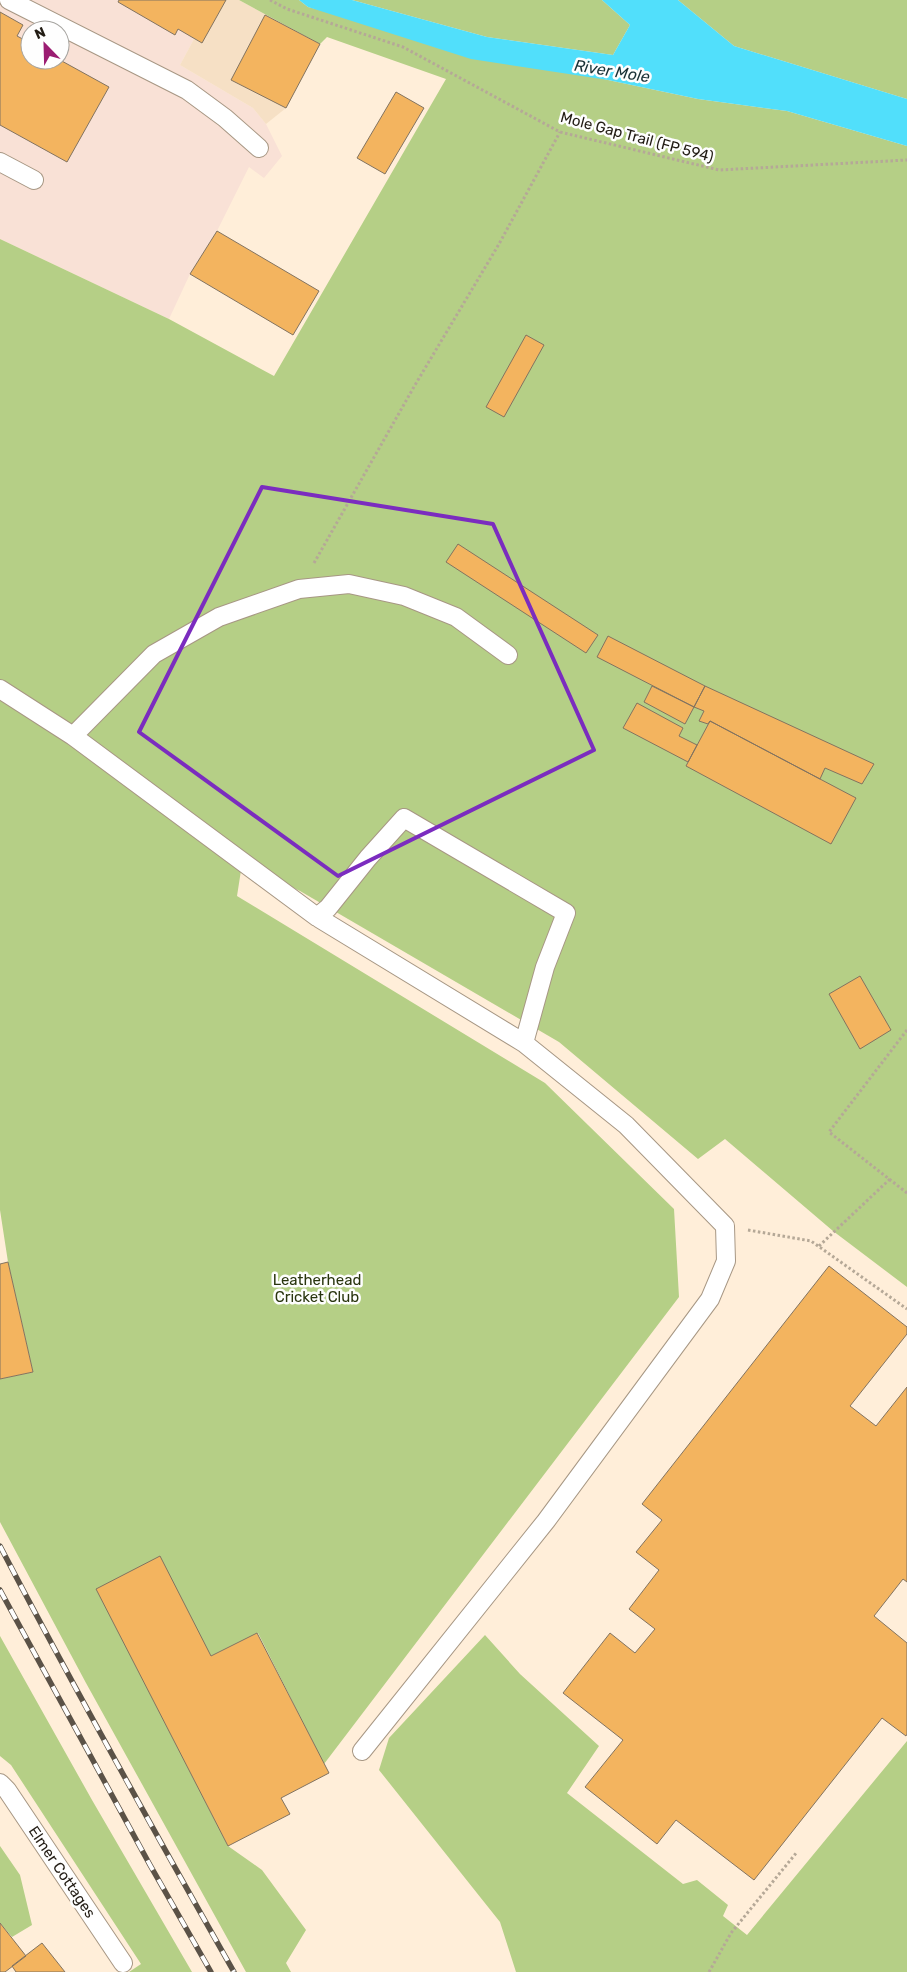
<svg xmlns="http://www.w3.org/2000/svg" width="907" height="1972" viewBox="0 0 907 1972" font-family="Rubik,sans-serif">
<rect width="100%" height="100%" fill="#ffeed9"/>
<!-- commercial -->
<path fill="#f9e1d6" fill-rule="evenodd" d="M0,0H226L202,43L194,39L180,65L253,108L266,124L282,156L264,178L249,167L217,231L190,274L169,319L0,239ZM30,30H60V60H30Z"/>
<!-- built -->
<path fill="#f6e0c5" d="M226,0H239L320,44L286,108L266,124L253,108L180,65L194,39L202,42Z"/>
<!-- green -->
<path fill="#b5cf86" d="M239,0H299L308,7L608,80L698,99L787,111L907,146V1287L833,1231L725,1139L698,1159L559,1042L300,891L242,864L237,896L545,1083L674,1209L679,1297L324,1764L258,1633L211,1656L97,1589L228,1846L262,1870L306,1930L286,1963L291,1972H246L86,1683L0,1522V1379L33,1372L8,1262L0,1210V239L169,319L274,376L446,79L327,37L320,44Z
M352,0H602L630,25L613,55L487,37Z
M678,0H907V99L734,46Z
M485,1635L520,1674L599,1746L567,1793L683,1884L697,1880L728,1905L723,1916L747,1935L907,1741V1972H516L500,1922L379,1770L389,1738Z
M0,1636L92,1800L192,1972H129L141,1964L11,1765L0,1756Z
M0,1846L20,1875L32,1925L12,1937L0,1923Z"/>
<!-- water -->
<path fill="#51dffb" d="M299,0H352L487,37L613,55L630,25L602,0H678L734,46L907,99V146L787,111L698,99L608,80L471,59L308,7Z"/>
<!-- building -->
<path fill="#f3b45f" stroke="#827360" d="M119,0H226L202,43L178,29L175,35L118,2Z
M0,12L23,25L17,36L30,43V60H60L109,87L67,162L0,125Z
M265,15L320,44L286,108L231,80Z
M396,92L424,108L385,174L357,158Z
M217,231L319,291L293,335L190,274Z
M526,335L544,345L504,417L486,407Z
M458,544L598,635L586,653L446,562Z
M608,636L705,686L694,707L597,657Z
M652,686L694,707L685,724L644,702Z
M705,686L874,764L862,784L825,768L820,779L710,721L708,724L699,721L704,711L694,707Z
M637,703L683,728L679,736L697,745L688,762L623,728Z
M710,721L856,798L831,844L686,766Z
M860,976L891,1030L860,1049L829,994Z
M8,1262L33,1372L0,1379V1264Z
M829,1266L907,1327V1334L850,1406L876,1426L907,1387V1582L903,1579L874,1616L907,1643V1734L906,1736L882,1718L754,1880L676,1820L657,1844L585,1787L623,1740L563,1693L610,1633L635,1653L655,1629L629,1609L659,1570L636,1552L662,1520L642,1504Z
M160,1556L211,1656L257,1633L329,1773L281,1798L290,1814L228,1846L96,1589Z
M0,1923L26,1956L5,1972H0Z
M42,1943L65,1972H16L12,1966Z"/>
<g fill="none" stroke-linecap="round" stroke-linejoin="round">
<!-- service casing -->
<g stroke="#a79784" stroke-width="20">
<path id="service" d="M9,0L187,90L225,118L259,148
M0,162L34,180
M0,689L73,736L317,917L524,1043L626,1125L725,1226L726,1261L710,1299L546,1521L362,1751
M73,736L154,654L219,617L299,589L349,584L404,596L456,617L508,655
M317,917L328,908L368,858L404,818L566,913L545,967L524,1043
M0,1783L7,1790L123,1963"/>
</g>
<!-- path -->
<path stroke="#b5a897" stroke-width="3" stroke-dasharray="2.5 2.5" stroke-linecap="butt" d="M270,0L287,9L403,47L560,132L719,170L907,160
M314,563L415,385L499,244L560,132
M907,1030L829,1132L907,1193
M748,1230L811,1241L907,1309
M819,1246L890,1179
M709,1972L731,1933L797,1852"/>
<!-- service -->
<use href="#service" stroke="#fff" stroke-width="18"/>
<!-- rail casing -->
<g stroke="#5b5247" stroke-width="5.5">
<path id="rail" d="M0,1546C75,1690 154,1831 234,1972
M0,1590L150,1865L211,1972"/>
</g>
<!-- rail -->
<use href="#rail" stroke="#fefefe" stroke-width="4" stroke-dasharray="11" stroke-linecap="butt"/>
</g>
<!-- marked area -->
<path fill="none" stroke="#7b2cbf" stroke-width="4" stroke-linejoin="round" d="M262,487L493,524L594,750L338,876L139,732Z"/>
<g text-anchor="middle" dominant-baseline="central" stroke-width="5" stroke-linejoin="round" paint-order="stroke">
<!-- street labels -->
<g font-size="15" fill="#221c14" stroke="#fefefe">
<text transform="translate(637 137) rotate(15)">Mole Gap Trail (FP 594)</text>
<text transform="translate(62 1872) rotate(56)">Elmer Cottages</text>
</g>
<!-- park labels -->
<g font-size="15" fill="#29350e" stroke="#fefefe">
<text x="317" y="1280">Leatherhead<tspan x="317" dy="17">Cricket Club</tspan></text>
</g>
<!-- water labels -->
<g font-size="16" font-style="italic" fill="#193136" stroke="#fefefe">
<text transform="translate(612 71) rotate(9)">River Mole</text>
</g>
</g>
<!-- north arrow -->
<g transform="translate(45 45) rotate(337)"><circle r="24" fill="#fefefe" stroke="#a6a4a0"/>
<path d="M0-4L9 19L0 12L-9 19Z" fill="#9b1c72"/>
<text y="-8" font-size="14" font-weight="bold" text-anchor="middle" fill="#221c14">N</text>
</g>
</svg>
